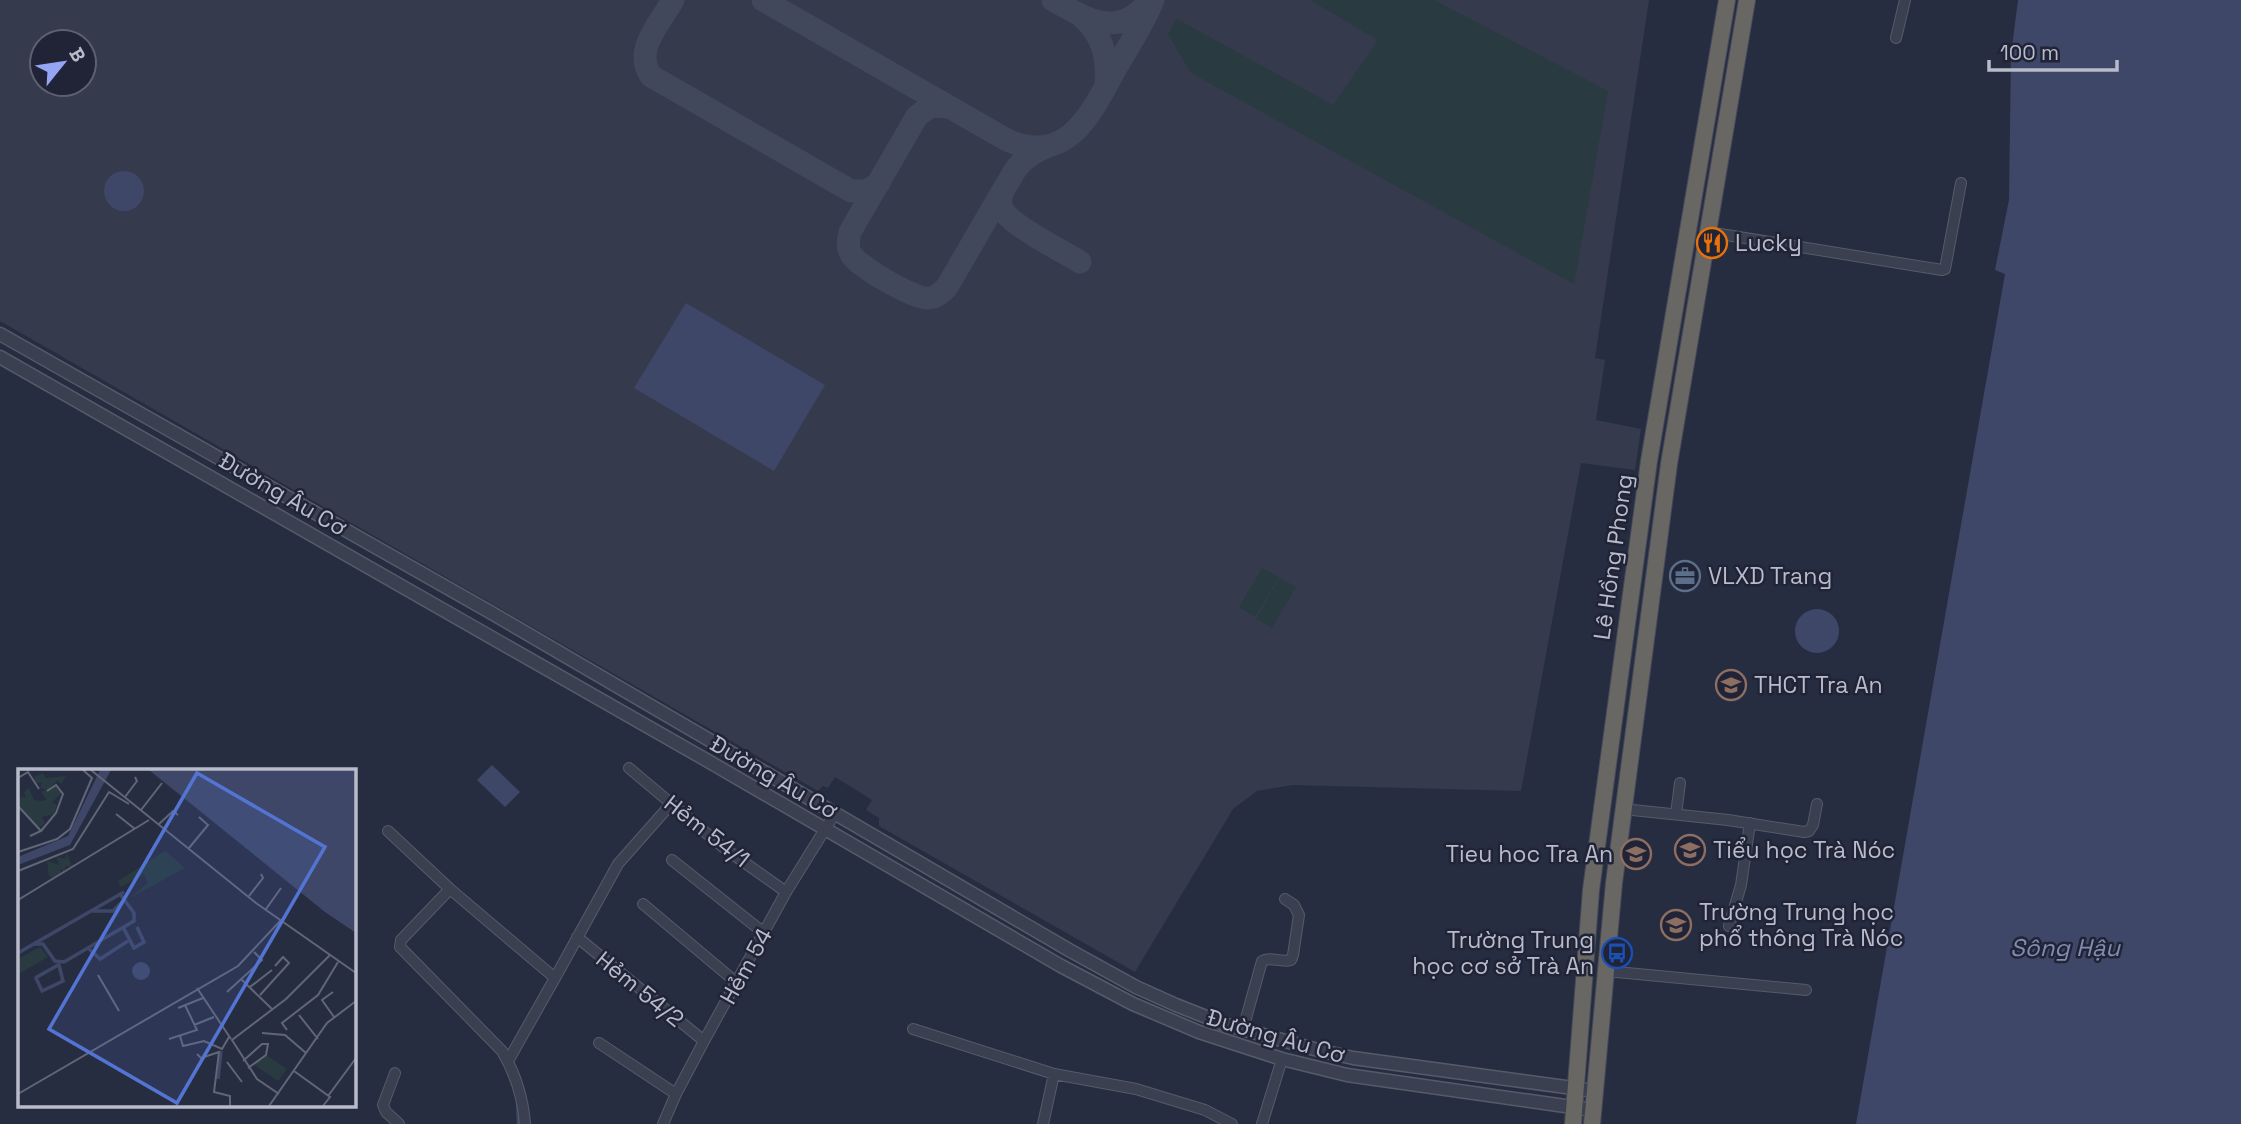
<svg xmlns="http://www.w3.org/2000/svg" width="2241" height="1124" viewBox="0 0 2241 1124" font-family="'Space Grotesk',sans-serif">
<rect width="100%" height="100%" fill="#272d40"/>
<!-- airport -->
<path fill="#353a4d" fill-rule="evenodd" d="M0,0H1649L1595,358L1605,360L1596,420L1641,429L1635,470L1581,463L1521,791L1293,785L1257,791L1233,809L1135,972L879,826V818L866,810L872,800L835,777L828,788L823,786L818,791L0,321ZM42,42H84V84H42Z"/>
<!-- green -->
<path fill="#293a41" d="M1310,0H1434L1608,91L1574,284L1191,73L1168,34L1177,19L1333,105L1378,40Z
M1262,568L1279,577L1255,617L1239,607Z
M1280,578L1296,587L1272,628L1256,619Z"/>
<!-- water -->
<path fill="#3e4768" d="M2018,0H2241V1124H1856L2005,274L1995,270L2009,200L2011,55Z
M104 191a20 20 0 1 1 40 0a20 20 0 1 1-40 0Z
M686,303L825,385L774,471L634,388Z
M1795 631a22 22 0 1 1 44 0a22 22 0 1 1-44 0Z
M492,765L520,792L505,807L477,780Z"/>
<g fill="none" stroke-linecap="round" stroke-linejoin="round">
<!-- stream -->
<path stroke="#3e4768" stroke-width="2.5" d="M517,1099L518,1124"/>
<!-- taxiway -->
<path stroke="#42485c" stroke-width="23" d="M673,0C660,23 633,50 651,76L851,191H867L879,183
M763,0L1007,140C1069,167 1092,111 1117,66C1129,45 1144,23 1153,0
M1053,0C1086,19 1119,40 1149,1
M1080,15C1102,33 1108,56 1106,84
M949,107L931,106L917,116L850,232C848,240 847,247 851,254C857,266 914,299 928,298C936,298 941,293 947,287L1002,192
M1046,147C1029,154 1018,163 1010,179C1005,187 999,195 1001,205C1004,223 1063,251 1080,262"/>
<!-- minor casing -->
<g stroke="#565b6a" stroke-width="12">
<path id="minor" d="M1896,38L1905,0
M1708,232L1942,270L1945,269L1961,183
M629,768L724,848L786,892
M1623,809L1728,820L1804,832L1809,831L1813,825L1817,804
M1676,814L1680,783
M388,831L450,889L555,978L618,864L671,804
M672,860L764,933
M450,889L401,940L400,947L502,1051C515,1073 523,1097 525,1124
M643,904L737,983
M1729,926L1741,885L1750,823
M577,937L704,1041
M1606,971L1806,990
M913,1029L1054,1074L1136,1089L1205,1110L1232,1124
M1243,1029L1262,961C1270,956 1281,963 1291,960L1293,955L1299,915L1294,905L1285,899
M599,1043L676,1094
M508,1061L555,978
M395,1073L383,1105L386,1112L399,1124
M663,1124L676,1094L704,1041L786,892L835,813
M1043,1124L1054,1074
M1262,1124L1282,1059"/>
</g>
<!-- tertiary casing -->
<g stroke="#565b6a" stroke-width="15">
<path id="tertiary" d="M0,334L490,612L1069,950L1136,987L1176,1005L1224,1024L1314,1049L1353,1058L1595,1091
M0,357L708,761L1061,966L1133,1004L1199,1032L1282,1059L1347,1075L1593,1110"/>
</g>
<!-- trunk casing -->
<g stroke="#464a5b" stroke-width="18">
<path id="trunk" d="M1573,1124L1591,890L1649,461L1727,0
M1592,1124L1614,883L1669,464L1747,0"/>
</g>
<!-- minor -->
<use href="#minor" stroke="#3b4050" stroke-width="10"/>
<!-- tertiary -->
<use href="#tertiary" stroke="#3b4050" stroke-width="12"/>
<!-- trunk -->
<use href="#trunk" stroke="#686764" stroke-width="16"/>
</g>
<!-- icons -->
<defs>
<g id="restaurant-ring" transform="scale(1.575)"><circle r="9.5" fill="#202436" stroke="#e8710a" stroke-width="1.5"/><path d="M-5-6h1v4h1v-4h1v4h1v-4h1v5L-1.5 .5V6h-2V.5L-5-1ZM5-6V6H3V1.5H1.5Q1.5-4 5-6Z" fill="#e8710a"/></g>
<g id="office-ring" transform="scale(1.575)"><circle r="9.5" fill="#202436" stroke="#5c6f8a" stroke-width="1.5"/><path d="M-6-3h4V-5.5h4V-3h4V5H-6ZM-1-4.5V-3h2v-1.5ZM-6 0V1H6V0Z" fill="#5c6f8a"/></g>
<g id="school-ring" transform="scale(1.575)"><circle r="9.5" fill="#202436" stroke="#8d6e63" stroke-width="1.5"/><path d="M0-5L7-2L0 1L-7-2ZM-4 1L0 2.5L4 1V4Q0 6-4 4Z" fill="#8d6e63"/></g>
<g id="bus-ring" transform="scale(1.575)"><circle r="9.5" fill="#202436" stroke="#1a4fb4" stroke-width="1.5"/><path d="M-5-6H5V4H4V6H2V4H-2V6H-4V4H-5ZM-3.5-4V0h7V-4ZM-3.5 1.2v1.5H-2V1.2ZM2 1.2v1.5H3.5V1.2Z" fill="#1a4fb4"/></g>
</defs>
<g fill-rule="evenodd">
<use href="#restaurant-ring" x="1712" y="243"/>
<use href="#office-ring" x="1685" y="576"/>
<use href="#school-ring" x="1731" y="685"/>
<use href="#school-ring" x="1690" y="850"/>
<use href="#school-ring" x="1636" y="854"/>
<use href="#school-ring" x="1676" y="925"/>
<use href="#bus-ring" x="1617" y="953"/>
</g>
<g text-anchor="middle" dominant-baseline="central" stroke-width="5" stroke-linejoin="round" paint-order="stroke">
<!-- poi labels -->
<g font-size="23" fill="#b8bbca" stroke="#202436" text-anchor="start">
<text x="1735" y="243">Lucky</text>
<text x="1708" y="576">VLXD Trang</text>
<text x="1754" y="685">THCT Tra An</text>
<text x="1713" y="850">Tiểu học Trà Nóc</text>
<text x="1613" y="854" text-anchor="end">Tieu hoc Tra An</text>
<text x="1699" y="912">Trường Trung học<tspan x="1699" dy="26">phổ thông Trà Nóc</tspan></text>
<text x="1594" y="940" text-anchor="end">Trường Trung<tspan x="1594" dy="26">học cơ sở Trà An</tspan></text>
</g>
<!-- street labels -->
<g font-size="23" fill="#b8bbca" stroke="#202436">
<text transform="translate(283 494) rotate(30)">Đường Âu Cơ</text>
<text transform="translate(1613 557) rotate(-82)">Lê Hồng Phong</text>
<text transform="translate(774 777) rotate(30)">Đường Âu Cơ</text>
<text transform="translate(707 831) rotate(38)">Hẻm 54/1</text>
<text transform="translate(746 966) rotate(-61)">Hẻm 54</text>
<text transform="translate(640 989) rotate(39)">Hẻm 54/2</text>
<text transform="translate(1276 1036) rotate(16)">Đường Âu Cơ</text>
</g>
<!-- water labels -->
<g font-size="24" font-style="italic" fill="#818cb1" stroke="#202436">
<text x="2065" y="947">Sông Hậu</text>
</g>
</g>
<!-- overview -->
<g transform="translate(18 769)">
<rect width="338" height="338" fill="#272d40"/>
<path d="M25,4L28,9L48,7L43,15L48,22L40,11L30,21L22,19L24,13L18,15L16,8ZM38,17L44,24L34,33L39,36L36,45L24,48L27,54L21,59L0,36V28L8,29L6,23L11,19L16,31L25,32L28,30L23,23ZM147,82L167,99L112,129L130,114L126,105L103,118L100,112ZM49,84L54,98L48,97L46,103L41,99L44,105L35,109L31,107L29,92L41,96L39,88L47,90ZM22,178L30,188L0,205V190ZM248,286L269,300L260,312L235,295Z" fill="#293a41"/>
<path d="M82,1H93L52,76L0,96V88L50,67ZM131,1H338V164L307,143ZM114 202a9 9 0 1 1 18 0a9 9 0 1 1-18 0Z" fill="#3e4768"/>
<path fill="none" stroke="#3e4768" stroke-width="3.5" d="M72,142H95L107,130M105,158L116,179L126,173L119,158M15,175H25L37,192L46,193L116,152V144L102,125M70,179L82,190L110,172M0,184L106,123M41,196L45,212L24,222L18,209L19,208L42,195M200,310L203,282"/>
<path fill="none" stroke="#616677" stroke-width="2" d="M73,1L238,134L338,204M0,9L10,3L21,20M107,28L119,12L117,8M0,37L23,62L12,67M123,41L144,14M98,45L117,60M141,55L155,42L160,46M23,62L38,44L45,25L38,16L29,22M171,79L190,56L181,48M0,83L39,70L52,60L74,9L65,1M0,102L55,80L91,23L111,35M231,127L245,109L243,105M0,131L131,51M248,140L263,119M80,206L101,242M223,210L254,240M232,218L254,201M179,219L213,270M209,223L244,191L236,183M315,223L304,231L316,248M242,226L271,194L265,188L257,197M160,239L185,229M281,246L300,270M176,256L196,248M269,261L264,254L300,226L320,193M244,264L267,266L288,284M162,267L165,277L186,272L204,280L211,268M151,270L179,261L167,236M179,285L183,289L201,283L196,323L212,327V337M225,292L244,275H250L248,286L230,299M209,293L224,313M276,302L312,328L305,337M0,325L220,197L263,151M261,325L239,310L214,271L268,230L312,186M310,327L338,289M251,337L309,254L338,232"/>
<path fill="#5374d3" fill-opacity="0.15" stroke="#5374d3" stroke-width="3.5" d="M179,4L307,78L159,334L31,260Z"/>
<rect width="338" height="338" fill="none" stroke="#b8bbca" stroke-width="3.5"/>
</g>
<!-- north arrow -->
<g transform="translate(63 63) rotate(60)"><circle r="33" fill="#202436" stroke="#5d6071" stroke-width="2"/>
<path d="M0-5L12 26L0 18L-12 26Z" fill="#94a5f4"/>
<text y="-10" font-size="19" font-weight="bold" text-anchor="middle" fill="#b8bbca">B</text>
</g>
<!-- scale -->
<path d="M1989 60v10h128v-10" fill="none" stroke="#b8bbca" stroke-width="3.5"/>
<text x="2000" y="60" font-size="21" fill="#b8bbca" stroke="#202436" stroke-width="5" paint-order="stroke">100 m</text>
</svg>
